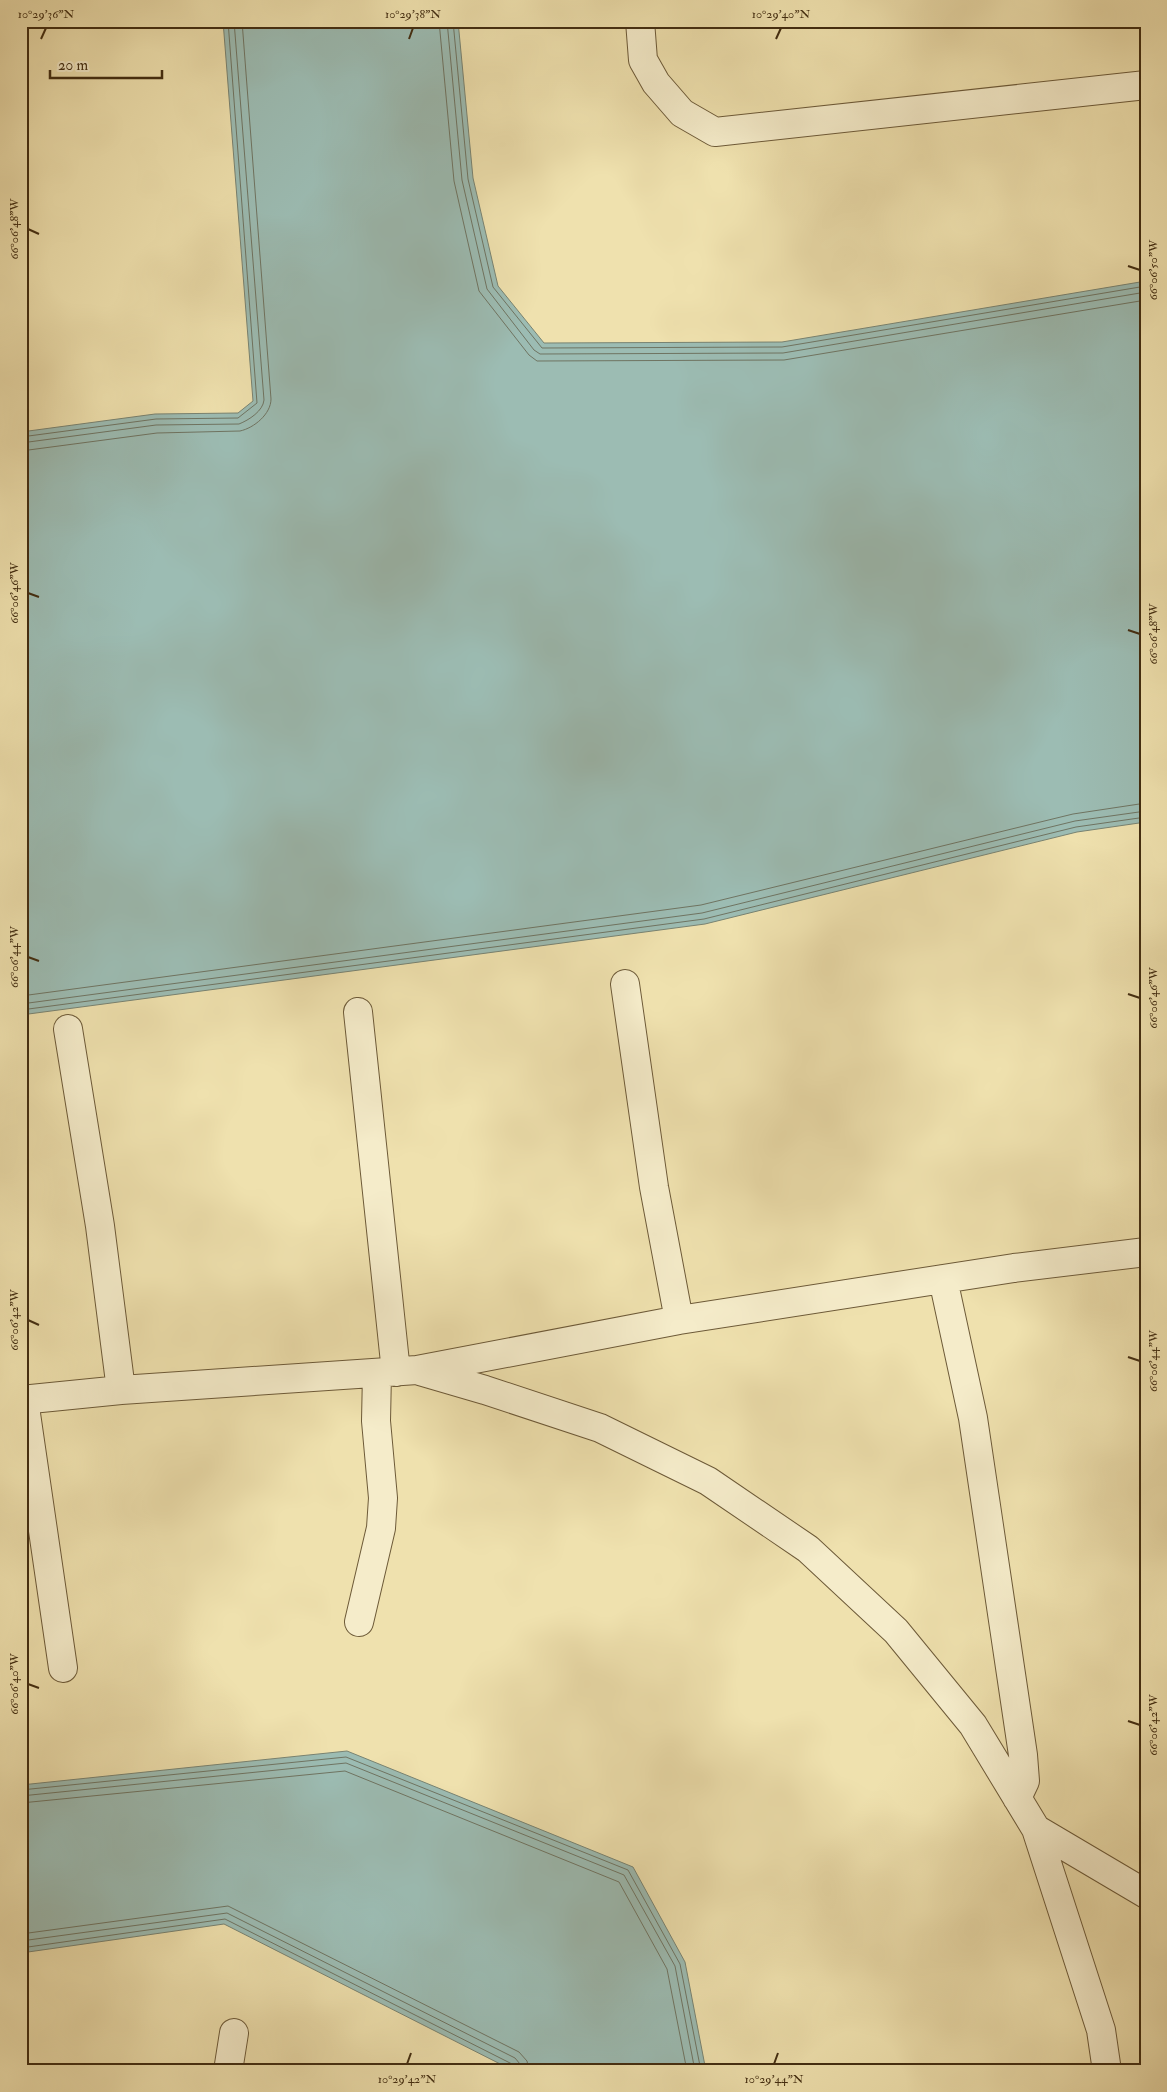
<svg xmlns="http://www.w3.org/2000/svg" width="1167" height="2092" viewBox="0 0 1167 2092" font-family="'IM FELL Double Pica',serif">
<rect width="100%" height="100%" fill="#efe1ae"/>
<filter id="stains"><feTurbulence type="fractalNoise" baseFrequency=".004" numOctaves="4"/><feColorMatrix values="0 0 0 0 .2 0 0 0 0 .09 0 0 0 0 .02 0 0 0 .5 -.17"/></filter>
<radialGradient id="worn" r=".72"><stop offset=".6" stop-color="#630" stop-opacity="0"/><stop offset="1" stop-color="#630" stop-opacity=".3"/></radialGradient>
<!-- water -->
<path fill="#9cbcb3" stroke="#788372" d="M223,21H458L473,178L498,286L544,343L782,342L1146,281V822L1077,832L705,924L21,1015V432L155,414L238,413L253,401Z
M347,1751L633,1867L685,1962L706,2071H514L224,1924L21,1953V1785Z"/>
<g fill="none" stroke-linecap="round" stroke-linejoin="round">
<!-- shore -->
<path stroke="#6f7462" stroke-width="1" d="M439,21L454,181L479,291L529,355L537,361L784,360L1146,300
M447,21L462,180L487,289L534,350L540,354L783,353L1146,292
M453,21L468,179L493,287L542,348L782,347L1146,286
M21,437L156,419L238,418L257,403L228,21
M21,443L156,425L239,424C249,420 263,411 264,400L234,21
M21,451L157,433L240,431C254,428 271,414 271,399L242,21
M21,996L701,905L1073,814L1146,803
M21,1004L702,913L1075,821L1146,811
M21,1010L704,919L1076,827L1146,817
M21,1790L346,1757L628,1870L680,1964L701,2071
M21,1796L346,1763L624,1875L675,1966L695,2071
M21,1803L345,1771L619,1882L667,1969L687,2071
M21,1934L228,1906L519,2052L527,2061L529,2071
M21,1941L227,1913L515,2058L520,2064L522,2071
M21,1948L225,1919L512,2064L515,2071"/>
<!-- minor casing -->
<g stroke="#6d5a38" stroke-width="30">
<path id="minor" d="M640,21L643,60L656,83L682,113L715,132L1146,85
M625,984L654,1187L679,1320
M358,1012L396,1372
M68,1029L100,1226L121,1390
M943,1279L973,1418L1023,1755L1025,1781L1017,1798
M420,1371L485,1390L600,1428L708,1481L808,1549L896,1631L973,1725L1036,1829L1101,2030L1107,2071
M21,1400L121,1390L417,1370L679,1320L1014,1268L1146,1252
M24,1400L63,1668
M359,1622L381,1528L383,1498L376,1421L377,1373
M1036,1829L1146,1894
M228,2071L234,2033"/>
</g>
<!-- minor -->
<use href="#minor" stroke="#f5ecca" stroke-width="28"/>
</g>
<!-- ticks -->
<path fill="none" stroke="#422d11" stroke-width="2" d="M41,39L46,28M409,39L413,28M776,39L781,28M28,229L39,234M1128,266L1140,270M28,593L39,597M1128,630L1140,634M28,957L39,961M1128,994L1140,998M28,1320L39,1325M1128,1357L1140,1361M28,1684L39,1688M1128,1721L1140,1725M407,2064L411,2053M774,2064L778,2053"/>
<!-- margin -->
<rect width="1167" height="2092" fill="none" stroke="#efe1ae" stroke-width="55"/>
<!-- scale -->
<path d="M50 70v8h112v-8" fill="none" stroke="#422d11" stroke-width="2.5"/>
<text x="58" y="70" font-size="15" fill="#422d11" stroke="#f5ecca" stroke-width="4" paint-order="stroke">20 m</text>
<rect x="28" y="28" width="1112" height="2036" fill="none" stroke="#422d11" stroke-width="2"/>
<g font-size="12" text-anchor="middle" fill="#422d11">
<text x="46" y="18">10°29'36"N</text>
<text x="413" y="18">10°29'38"N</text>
<text x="781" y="18">10°29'40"N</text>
<text transform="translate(14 229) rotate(-90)" y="4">66°06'48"W</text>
<text transform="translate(1153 270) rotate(-90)" y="4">66°06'50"W</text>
<text transform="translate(14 593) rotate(-90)" y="4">66°06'46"W</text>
<text transform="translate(1153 634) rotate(-90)" y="4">66°06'48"W</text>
<text transform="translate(14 957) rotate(-90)" y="4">66°06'44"W</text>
<text transform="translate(1153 998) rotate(-90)" y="4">66°06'46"W</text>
<text transform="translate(14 1320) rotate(-90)" y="4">66°06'42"W</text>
<text transform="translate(1153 1361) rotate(-90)" y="4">66°06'44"W</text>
<text transform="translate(14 1684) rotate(-90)" y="4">66°06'40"W</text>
<text transform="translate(1153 1725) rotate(-90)" y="4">66°06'42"W</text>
<text x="407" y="2083">10°29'42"N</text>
<text x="774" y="2083">10°29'44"N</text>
</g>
<rect width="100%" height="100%" filter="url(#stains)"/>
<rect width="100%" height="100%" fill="url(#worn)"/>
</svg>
